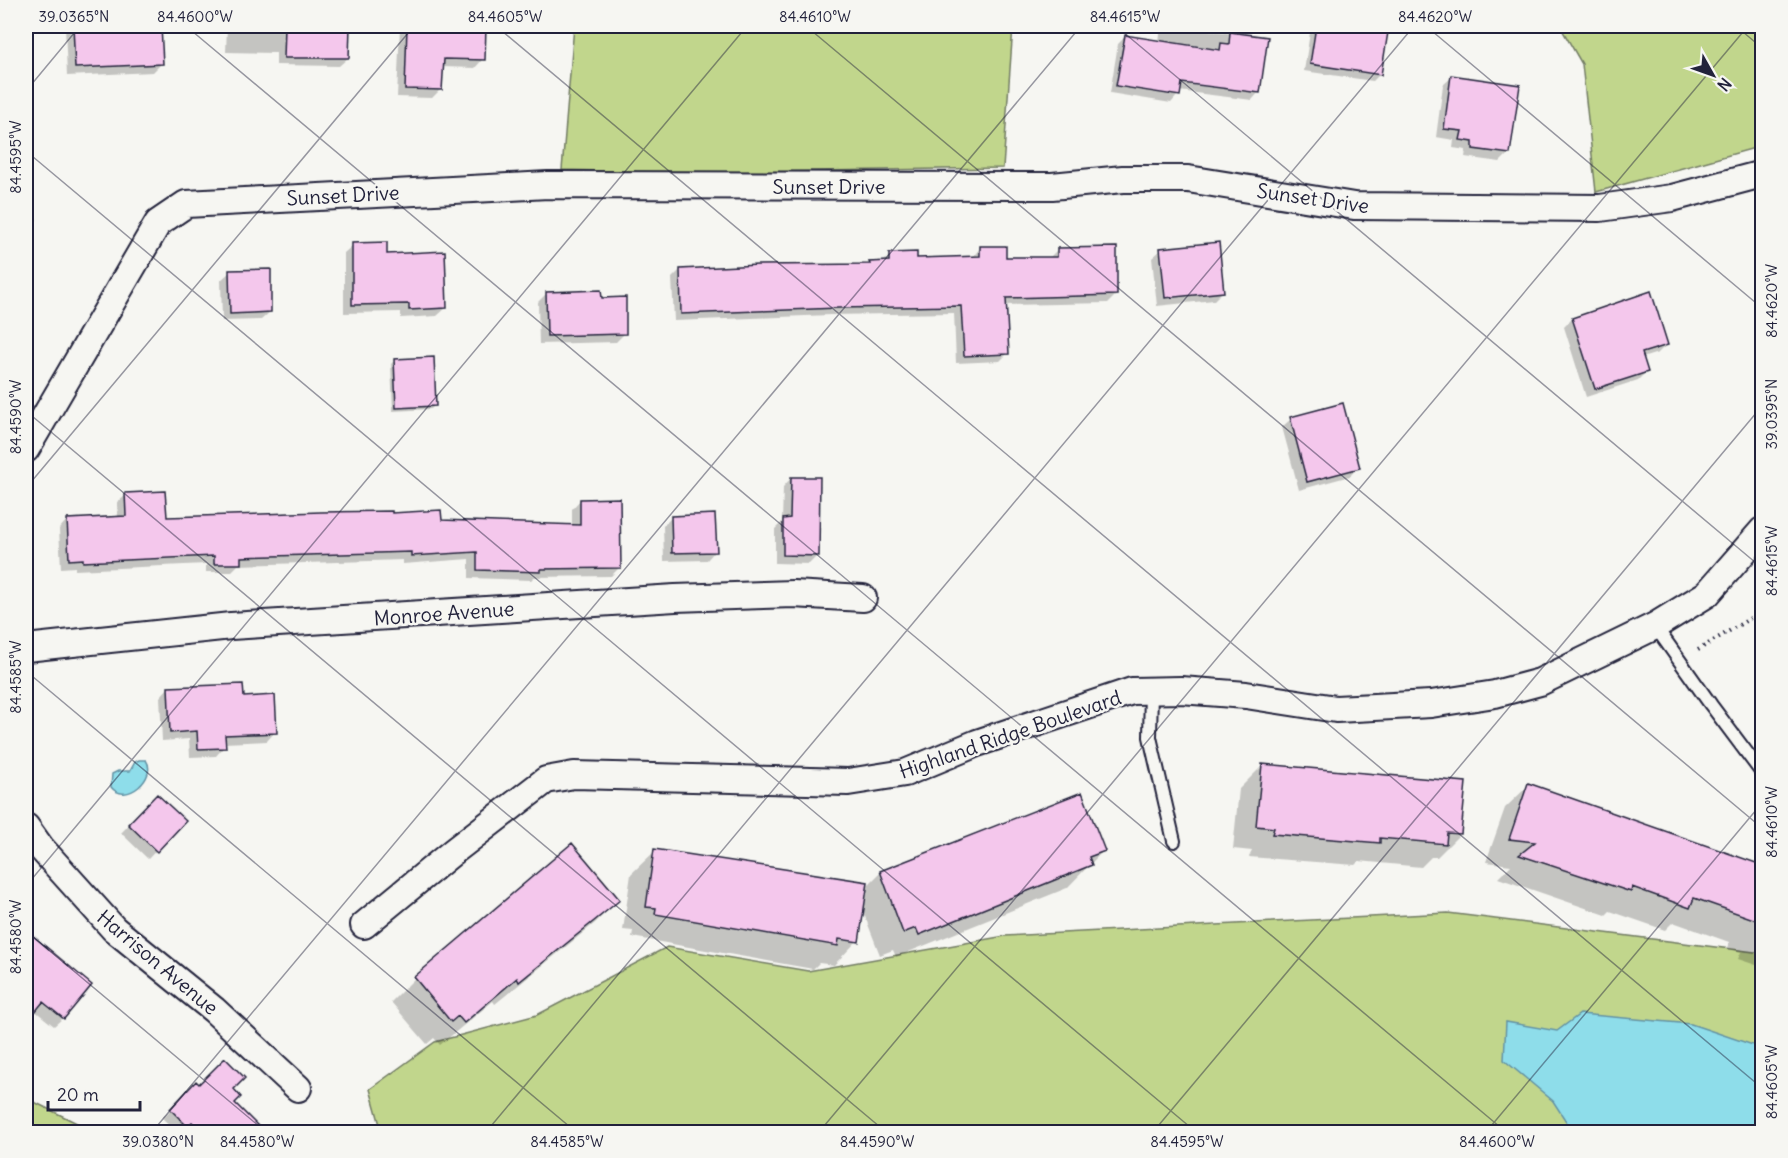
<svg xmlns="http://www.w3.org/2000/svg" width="1788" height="1158" viewBox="0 0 1788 1158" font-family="Delius,sans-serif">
<rect width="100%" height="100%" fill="#f6f6f2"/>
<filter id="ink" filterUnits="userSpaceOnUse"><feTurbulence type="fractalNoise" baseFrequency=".0167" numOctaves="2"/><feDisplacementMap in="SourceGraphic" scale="12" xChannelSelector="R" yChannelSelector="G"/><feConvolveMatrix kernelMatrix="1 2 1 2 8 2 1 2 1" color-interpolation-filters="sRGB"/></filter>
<g filter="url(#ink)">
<!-- green -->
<path fill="#c1d68c" stroke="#727c64" stroke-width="1.5" d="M574,26H1013L1003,168L698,173L562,170Z
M1560,26H1762V146L1596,192L1582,64Z
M1448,913L1762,953V1132H382L370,1089L435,1042L537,1015L667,947L808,971L1005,936Z
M26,1098L95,1132H26Z"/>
<!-- water -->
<path fill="#8eddea" stroke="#6392a4" stroke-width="1.5" d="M139,760H146C158,777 126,806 111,787L112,774L118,771H130L135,762Z
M1580,1014L1691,1024L1762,1048V1132H1573L1553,1101L1504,1060L1506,1022L1557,1031Z"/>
<!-- shadow -->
<path fill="#0003" d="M65,26H160L162,63L153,72L67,76Z
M227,26H348V58L339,66L276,65V53L226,52Z
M400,26H485L483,59L475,68L442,67L441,89L432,98L397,97Z
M1161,26H1208V30L1266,38L1259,92L1252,100L1179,91L1178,95L1171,103L1110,93L1118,44L1125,37L1159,42Z
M1311,26H1387L1380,74L1373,81L1304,71Z
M1452,77L1509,153L1500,162L1465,157L1466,150L1453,148L1454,140L1436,137L1443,85Z
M26,212L37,219L26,238Z
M353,245L386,255L446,308L437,316L401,318V312L344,313V253Z
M980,248L1004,259L1050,257L1058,249L1116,295L1108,303L1005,305L1008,353L1000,361L956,363L954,313L830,315L674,321L672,278L680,270L868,266L870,263H882L890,255L915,259L972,258Z
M1161,250L1223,291L1214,300L1157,306L1152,258Z
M230,272L270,312L261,320L222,321L221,280Z
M546,294L625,333L616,342L539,344L538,302Z
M1572,319L1667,344L1658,353L1642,358L1646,372L1638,380L1586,397L1564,327Z
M395,360L435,405L431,409L393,411L391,364Z
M1291,419L1358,467L1350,476L1299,490L1282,427Z
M791,478L818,555L809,564L775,563V529L782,522L783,487Z
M126,495L165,518L440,522L572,527V509L580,500L620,567L611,576L534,577L531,580L469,578V559L403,564V560L238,565L231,572H206V564L75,570V567L61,568L59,529L67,520L118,518L117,503Z
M671,518L715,551L707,560L664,561L663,526Z
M168,688L242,698L275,732L267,741L224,743V747L216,756L190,757L189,739L162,741L160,697Z
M1263,765L1460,834L1437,857H1431L1421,867L1359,861L1355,865L1249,857L1252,851L1233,849L1239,789Z
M1529,785L1762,866V967L1738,959L1741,952L1727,948L1729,942L1673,922L1665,930L1610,911L1606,915L1498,878L1511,865L1486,862L1505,808Z
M157,796L184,821L148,859L121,833Z
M572,845L618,900L595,923L495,1004L493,1001L440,1045L434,1038L427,1044L391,1002L415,978Z
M655,851L866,887L881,872L1103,851L1067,888L896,957L893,950L880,955L862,909L857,941L834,965L819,963L813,969L632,937L633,931L623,930L631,874Z
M26,938L30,942L63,1018L54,1026L34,1010L26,1020Z
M196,1083L199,1086L232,1089L233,1103L253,1123L243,1132H186L182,1129L177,1132L162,1118Z"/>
<!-- building -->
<path fill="#f4c7ec" stroke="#22223b" stroke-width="1.5" d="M73,26H161L163,64L75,68Z
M285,26H350L349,58H284Z
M407,26H486L485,60L444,59L442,90L405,89Z
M1316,26H1389L1381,75L1310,64Z
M1230,32L1268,37L1260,93L1182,83L1180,96L1116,86L1125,35L1220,50L1221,43L1229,44Z
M1451,75L1520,85L1510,154L1473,149V142L1460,140L1462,131L1444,129Z
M387,242V254L445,251L447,308L409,310V304L352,305V243Z
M1219,242L1224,292L1165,298L1160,248Z
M980,246H1006V257H1057V248L1117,247V295L1006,298L1009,354L964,356L961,306L839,308L681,314L680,269L758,265L870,264L869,262L889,261V253L917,252V258L980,256Z
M271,269V312L230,314L229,270Z
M601,290L602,298L626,297V334L547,336L546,292Z
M1651,291L1668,345L1642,353L1648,372L1595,389L1572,318Z
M434,357L436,406L396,408L394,359Z
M1343,403L1360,468L1307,482L1290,417Z
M791,477H820L819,556L783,555V519L790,518Z
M165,491L167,517L321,512L392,511V513L441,510L442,520L580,525V499L620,498L621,568L541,569V572L477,570V552L411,556V552L241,557V564H214V556L83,562V559L69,560L67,519L126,516L125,493Z
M715,514L717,552L672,553L671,516Z
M243,684L244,697L275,695L277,733L225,735L226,748L198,749L197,731L170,733L168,687Z
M1262,764L1466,782L1461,834L1447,833L1446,844L1380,838V843L1272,834L1274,828L1256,826Z
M1528,783L1762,865V922L1694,898L1690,908L1632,887L1631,892L1519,855L1535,842L1509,839Z
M1082,792L1105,851L1089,857L1092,865L919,935L916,928L903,933L880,871Z
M157,794L186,821L157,852L128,824Z
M572,843L620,900L519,982L517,978L464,1023L458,1016L451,1022L414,977Z
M654,849L868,882L859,942L839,939L838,946L655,914L656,908L646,907Z
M26,930L92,985L64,1019L43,1002L26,1023Z
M225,1058L245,1078L234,1089L241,1097L235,1103L264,1132H203L192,1122L187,1126L170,1109L196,1081L199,1084Z"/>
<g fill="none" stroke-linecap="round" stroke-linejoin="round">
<!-- lane casing -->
<g stroke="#22223b" stroke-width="16">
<path id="lane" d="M1655,626L1711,705L1762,773
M1151,691L1150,737L1174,841"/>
</g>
<!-- street casing -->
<g stroke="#22223b" stroke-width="30">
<path id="street" d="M26,449L158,223L186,204L548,185L1052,186L1123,179H1188L1354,206L1600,208L1672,198L1762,174
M26,648L231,626L675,598L793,594L863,598
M26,827L41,848L114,929L214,1010L298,1088
M364,925L454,851L546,780L574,775L848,782L905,773L977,743L1132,691L1181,690L1246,695L1336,709L1431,704L1495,694L1540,682L1655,626L1707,594L1762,531"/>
</g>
<!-- path -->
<path stroke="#22223b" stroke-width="4" stroke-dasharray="1.5 4.5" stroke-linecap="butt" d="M1698,650L1762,611"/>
<!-- lane -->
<use href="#lane" stroke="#f6f6f2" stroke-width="12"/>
<!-- street -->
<use href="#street" stroke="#f6f6f2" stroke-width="26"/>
</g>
</g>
<!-- ticks -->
<path fill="none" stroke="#22223b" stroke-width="1.5" stroke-opacity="0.45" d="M186,26L1506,1132M496,26L1762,1088M806,26L1762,828M1116,26L1762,568M1426,26L1762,308M1736,26L1762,48M26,91L80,26M26,151L1196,1132M26,411L886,1132M26,488L414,26M26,671L576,1132M26,886L747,26M26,931L266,1132M152,1132L1081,26M486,1132L1414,26M819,1132L1748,26M1153,1132L1762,406M1486,1132L1762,803"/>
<g text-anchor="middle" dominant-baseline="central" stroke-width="5" stroke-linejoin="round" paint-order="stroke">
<!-- street labels -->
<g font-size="20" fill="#22223b" stroke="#f6f6f2">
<text x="829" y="186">Sunset Drive</text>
<text transform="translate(343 195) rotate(-3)">Sunset Drive</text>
<text transform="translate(1313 198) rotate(8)">Sunset Drive</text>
<text transform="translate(444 613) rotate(-4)">Monroe Avenue</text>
<text transform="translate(1010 734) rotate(-19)">Highland Ridge Boulevard</text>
<text transform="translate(158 962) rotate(40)">Harrison Avenue</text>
</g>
</g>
<!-- margin -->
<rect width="1788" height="1158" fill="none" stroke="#f6f6f2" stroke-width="66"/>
<!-- north arrow -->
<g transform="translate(1713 75) rotate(130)" stroke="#f6f6f2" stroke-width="4.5" paint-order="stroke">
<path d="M0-4.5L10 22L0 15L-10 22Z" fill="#22223b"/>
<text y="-9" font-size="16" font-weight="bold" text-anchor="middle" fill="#22223b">N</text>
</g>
<!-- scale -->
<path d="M48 1101v9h92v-9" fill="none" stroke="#22223b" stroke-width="3"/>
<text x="57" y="1101" font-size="18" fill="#22223b" stroke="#f6f6f2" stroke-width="4.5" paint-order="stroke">20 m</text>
<rect x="33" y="33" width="1722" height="1092" fill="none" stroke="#22223b" stroke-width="2"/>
<g font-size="15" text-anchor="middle" fill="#22223b">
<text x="74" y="22">39.0365°N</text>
<text x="195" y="22">84.4600°W</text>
<text x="505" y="22">84.4605°W</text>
<text x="815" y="22">84.4610°W</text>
<text x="1125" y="22">84.4615°W</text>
<text x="1435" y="22">84.4620°W</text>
<text transform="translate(16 157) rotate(-90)" y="5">84.4595°W</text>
<text transform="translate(1772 301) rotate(-90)" y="5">84.4620°W</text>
<text transform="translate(1772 414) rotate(-90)" y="5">39.0395°N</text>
<text transform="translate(16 417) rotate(-90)" y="5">84.4590°W</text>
<text transform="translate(1772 561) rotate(-90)" y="5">84.4615°W</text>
<text transform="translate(16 677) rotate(-90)" y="5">84.4585°W</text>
<text transform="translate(1772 822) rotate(-90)" y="5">84.4610°W</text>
<text transform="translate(16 937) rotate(-90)" y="5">84.4580°W</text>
<text transform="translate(1772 1082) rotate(-90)" y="5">84.4605°W</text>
<text x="158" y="1147">39.0380°N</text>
<text x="257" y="1147">84.4580°W</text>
<text x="567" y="1147">84.4585°W</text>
<text x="877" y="1147">84.4590°W</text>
<text x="1187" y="1147">84.4595°W</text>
<text x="1497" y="1147">84.4600°W</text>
</g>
</svg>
